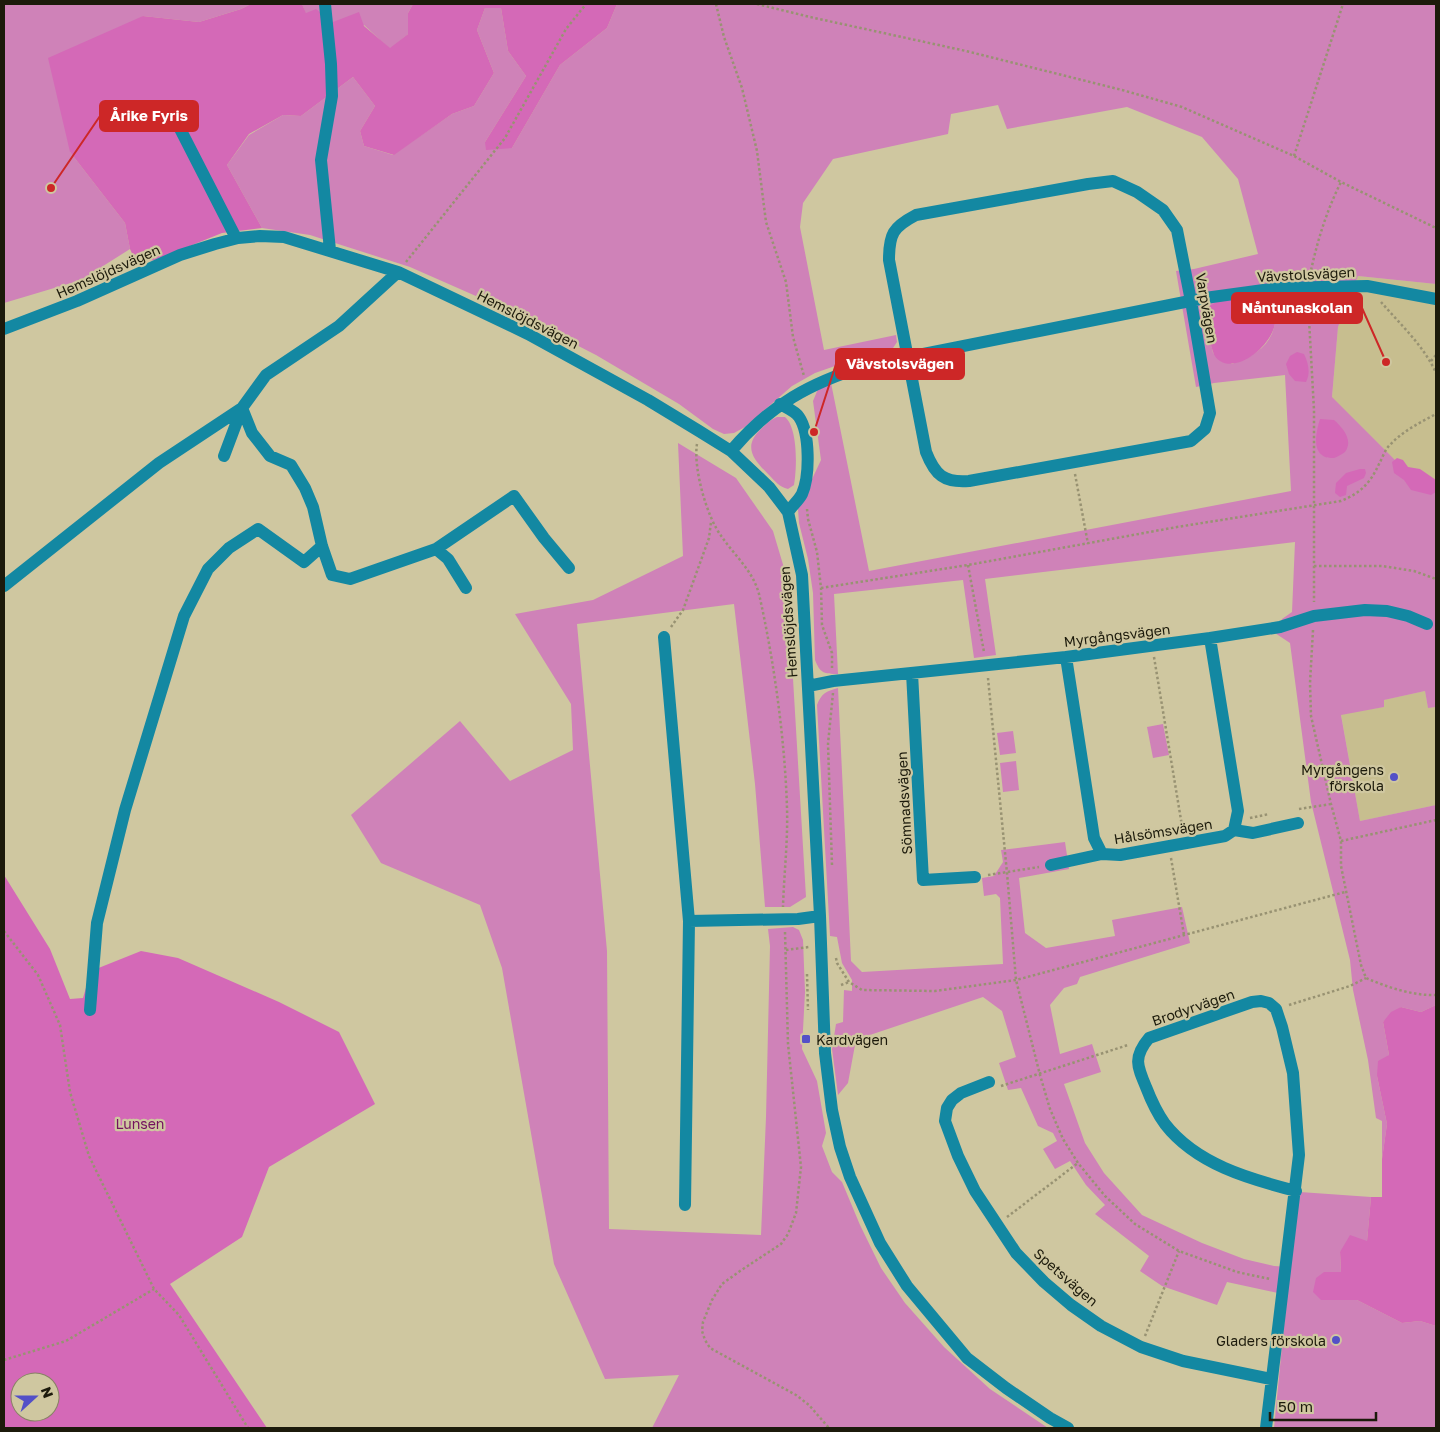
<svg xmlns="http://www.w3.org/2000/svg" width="1440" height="1432" viewBox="0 0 1440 1432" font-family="'Golos Text',sans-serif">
<rect width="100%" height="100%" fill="#cfc7a0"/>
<!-- built -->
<path fill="#c7be8f" d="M1358,276L1436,284V485L1408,473L1332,398L1338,327Z
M1425,691L1428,708L1436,707V805L1360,821L1341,714L1384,707L1383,700Z"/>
<!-- green -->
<path fill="#cf82b8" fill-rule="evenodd" d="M4,4H251L241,9L199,22L143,16L70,152L125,223L130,249L81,280L4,303Z
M302,4H413L408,13V34L390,49L364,25L333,22L306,14Z
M617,4H1436V284L1358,276L1338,327L1332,397L1408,473L1436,485V707L1428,708L1425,691L1384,700V707L1341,715L1360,821L1436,805V1005L1421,1012L1401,1007L1383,1022L1389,1055L1377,1076L1387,1124L1382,1159V1121L1376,1118L1368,1060L1353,990L1350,960L1311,802L1290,643L1275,633L1282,619L1292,612L1295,542L985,579L996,655L974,658L963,580L834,594L838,674C824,674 820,673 815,660L813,593L808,559L799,523L798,509L821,460L813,401L818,389L831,383L869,571L1291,491L1285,375L1214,383L1196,387L1176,271L1194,269L1258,254L1238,179L1202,137L1127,107L1007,129L998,105L951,114L948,134L833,159L803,203L800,227L824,350L896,335L897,342L893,348L885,354L835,366L815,373L792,386L745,427L734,433L724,434L713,429L679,404L596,355L512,312L410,267L310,235L262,228L227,165L249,135L283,115L301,116L353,77L375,106L360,131L364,146L393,155L452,114L474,106L494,73L477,30L485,8H501L508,51L526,76L485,142L512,148L560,65L607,28ZM1209,307L1276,316C1274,344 1257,355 1232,364L1213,353L1206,321Z
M777,417H785C798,428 797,468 794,485L788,489C779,487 775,481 769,475C754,460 742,447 761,429C766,424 770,420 777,417Z
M678,443L736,478L773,531L787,578L806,897L790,907H765L755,784L734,604L577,624L607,951L609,1229L761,1235L766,1117L770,946L768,929L793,927L799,930L803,940L805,992L802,1049L817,1081L826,1133L822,1146L832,1172L842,1182L860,1225L881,1268L905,1303L944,1347L990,1389L1048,1428H652L679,1375L605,1379L554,1264L502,968L480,905L381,863L351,815L460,721L510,781L573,750L571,704L515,614L593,600L683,556Z
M838,688L851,961L862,972L1003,964L1000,898L996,894L984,896L982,878L994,876L1003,862L1001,850L1065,842L1069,869L1019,878L1025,933L1046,948L1115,936L1112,920L1182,907L1190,943L1080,977L1077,984L1064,988L1050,1005L1060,1054L1092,1044L1101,1072L1064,1084L1085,1143L1104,1173L1142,1215L1202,1243L1244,1259L1274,1266L1290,1267L1300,1192L1371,1197L1367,1241L1340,1252L1341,1272H1324L1321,1300H1357L1402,1323L1420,1321L1436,1326V1428H1274L1287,1295L1227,1282L1217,1305L1162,1286L1140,1271L1149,1256L1095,1214L1105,1205L1086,1185L1070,1161L1055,1169L1043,1149L1057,1141L1053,1133L1038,1126L1021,1088L1008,1090L999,1063L1016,1057L1002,1011L983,997L867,1036L855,1045L848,1083L838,1095L832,1049L836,1024L843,1022L844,990L852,991V980L842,963L837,937L830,936L817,705C821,694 826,691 838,688Z
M1163,724L1169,755L1153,758L1147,727Z
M1013,731L1016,753L1000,755L997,733Z
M1016,761L1019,790L1003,792L1000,763Z"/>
<!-- forest -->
<path fill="#d469b7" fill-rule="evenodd" d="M251,4H302L306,13L316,9L333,22L359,12L364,26L390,48L408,34V13L413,4H617L607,28L560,65L512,148L486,150L485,142L526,76L508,51L501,8H485L477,30L494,73L474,106L452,114L394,155L364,146L360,131L375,106L353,77L301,116L283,115L249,134L227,165L262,228L222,233L155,260L136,262L130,249L125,223L70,152L48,58L143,16L199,22L241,9Z
M1246,296C1251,297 1259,297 1264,300C1299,321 1245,377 1220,361C1213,357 1212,348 1210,341C1208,328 1206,319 1208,307L1220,300Z
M1297,352L1304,354C1308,362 1311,373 1306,382L1295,381L1289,374L1286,364L1290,356Z
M1320,419L1334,420C1342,427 1354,440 1345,452C1342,454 1337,457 1334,458C1330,458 1325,458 1322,455C1312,448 1317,429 1320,419Z
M1397,458L1403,460L1408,467L1420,469L1436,480V492L1431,495L1411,490L1404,480L1394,473L1392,462Z
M1360,469H1365L1366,473L1364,478L1347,486L1346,495L1340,497L1335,493L1336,483L1346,473Z
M4,875L50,949L70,999L83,998L91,971L141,951L178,958L279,1002L339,1032L375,1104L269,1167L242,1237L170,1284L267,1428H4ZM20,1382H50V1412H20Z
M1436,1005V1326L1420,1321L1402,1323L1357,1300H1321L1313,1292L1316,1278L1324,1272H1341L1340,1252L1350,1235L1367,1241L1371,1197H1382V1159L1387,1124L1377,1076L1378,1061L1389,1055L1383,1022L1391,1012L1401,1007L1421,1012Z"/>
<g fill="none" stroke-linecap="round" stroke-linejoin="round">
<!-- path -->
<path stroke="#989272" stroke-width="2.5" stroke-dasharray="2.5 2.5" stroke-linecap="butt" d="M716,4L724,37L742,88L757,151L766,222L786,282L793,337L804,376
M757,4L810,17L966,51L1122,90L1182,107L1294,156L1341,182L1436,228
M1294,156L1343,4
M406,262L505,138L566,29L586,4
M1310,275C1317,242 1326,212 1341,182
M1308,301L1314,410V602
M1381,302C1400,324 1424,346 1436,373
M1431,361L1436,355
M697,444C693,468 707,518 722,537C735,556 753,571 759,594C774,660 785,741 787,808C788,841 784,874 783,907
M1075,474L1088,544
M807,509L808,519L817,552L821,588L822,625L832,653V668
M968,565L984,652
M1314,566H1382L1414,571L1436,579
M821,588L968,565L1177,527L1341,501C1360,493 1370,484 1379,464C1382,459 1384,452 1388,447C1401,432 1419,423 1436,414
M671,627L683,610L709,538L711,522
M1313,630L1310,683L1311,716L1331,804L1341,841V866L1361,965L1366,978C1387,987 1413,996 1436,995
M1154,657L1183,832
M988,678L1007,873L1016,980L1040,1075L1050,1109L1063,1139L1078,1163L1105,1196L1135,1224L1179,1251L1237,1272L1270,1279
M1299,809L1331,804
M1250,818L1269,814
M1341,841L1436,820
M1171,858L1184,935
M832,865L828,744L833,693
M988,875L1039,867
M4,931L38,975L60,1025L70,1092L89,1156L154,1289L179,1315L248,1428
M785,932L788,1044L801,1167L796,1213L788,1234L781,1244L740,1271L722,1284L712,1300L703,1322L702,1331L705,1340L710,1348L796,1395L809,1405L829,1428
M786,950L809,947
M836,958L837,963L849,982L862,990L935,991L1016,980L1345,892
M807,974L808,1010
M841,985L849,982
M1289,1005L1350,986L1366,978
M1001,1086L1128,1045
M1007,1217L1078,1163
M1145,1336L1179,1251
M4,1360L66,1341L154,1289"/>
<!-- minor -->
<path stroke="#1388a2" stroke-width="12" d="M325,4L331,64L332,96L321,160L330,250
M174,117L236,238
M1113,181L1137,192L1163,210L1177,230L1191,301L1210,413L1205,429L1191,441L969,481C944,483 935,475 926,452L889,260C889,234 893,227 916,215L1088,184Z
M4,329L77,301L180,255L215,244L238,238L260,236L284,237L398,272L528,334L648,400L699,431L731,451L769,487L788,512L802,575L820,916L825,1053L832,1110L840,1147L850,1177L880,1243L907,1286L967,1358L1006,1388L1050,1418L1068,1428
M780,404C787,408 795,411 799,417C810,433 810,476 802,494C799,500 792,506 788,512
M731,451C771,404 810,383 868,365L1205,298L1277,288L1367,286L1436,299
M224,456L242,408L266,375L339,326L398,272
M436,549L448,559L466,588
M4,586L159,463L242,408L252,433L270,456L291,465L305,488L313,507L322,546L332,575L350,579L436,549L514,496L544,538L569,568
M664,637L689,921L685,1205
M1066,657L1094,838L1102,854L1120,855L1225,836L1234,830L1238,811L1210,638
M912,673L923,880L975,877
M808,686L833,681L1066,657L1210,638L1280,627L1314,616L1365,610L1387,611L1408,616L1427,624
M1234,830L1253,833L1298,823
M1051,865L1102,854
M689,921L798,919L820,916
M90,1010L97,923L125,810L184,616L208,569L229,548L258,529L304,562L322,546
M989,1082L961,1093L952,1100L947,1108L945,1121L958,1156L975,1191L1016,1253L1044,1282L1071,1305L1101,1326L1141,1347L1183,1361L1271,1379
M1266,1428L1299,1155L1293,1073L1282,1027L1276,1009L1269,1003L1261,1001L1252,1002L1149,1038C1133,1057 1137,1066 1146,1087C1151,1100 1157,1113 1165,1124C1196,1164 1249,1179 1296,1191"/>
</g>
<!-- markers -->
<g fill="#5350c7" stroke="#cfc7a0" stroke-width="2">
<circle cx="1394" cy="777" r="5"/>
<rect x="801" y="1034" width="10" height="10" rx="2.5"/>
<circle cx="1336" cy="1340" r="5"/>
</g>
<g text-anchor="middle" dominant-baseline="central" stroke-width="4.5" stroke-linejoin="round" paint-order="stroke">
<!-- street labels -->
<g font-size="14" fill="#1c1a0b" stroke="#cfc7a0">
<text transform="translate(108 271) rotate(-24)">Hemslöjdsvägen</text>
<text transform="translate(1306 274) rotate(-3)">Vävstolsvägen</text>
<text transform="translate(1207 308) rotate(80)">Varpvägen</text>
<text transform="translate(528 319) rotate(27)">Hemslöjdsvägen</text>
<text transform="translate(788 622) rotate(-94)">Hemslöjdsvägen</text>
<text transform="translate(1117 635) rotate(-7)">Myrgångsvägen</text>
<text transform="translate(904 803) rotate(-93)">Sömnadsvägen</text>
<text transform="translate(1163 831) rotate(-9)">Hålsömsvägen</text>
<text transform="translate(1193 1007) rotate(-19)">Brodyrvägen</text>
<text transform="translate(1066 1277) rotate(41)">Spetsvägen</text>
</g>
<!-- poi labels -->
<g font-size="14" fill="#1c1a0b" stroke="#cfc7a0" text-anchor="end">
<text x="1384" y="769">Myrgångens<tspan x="1384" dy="16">förskola</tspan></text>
<text x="816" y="1039" text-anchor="start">Kardvägen</text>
<text x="1326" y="1340">Gladers förskola</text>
</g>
<!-- park labels -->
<g font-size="14" fill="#74105f" stroke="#cfc7a0">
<text x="140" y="1123">Lunsen</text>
</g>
</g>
<!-- callouts -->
<path fill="none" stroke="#cd2727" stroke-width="2" d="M51 188L100 116M1386 362L1362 308M814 432L836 364"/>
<g fill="#cd2727" stroke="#cfc7a0" stroke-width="2">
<circle cx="51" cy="188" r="5"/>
<circle cx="1386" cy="362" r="5"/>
<circle cx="814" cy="432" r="5"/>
</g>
<g fill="#cd2727" stroke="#cd2727" stroke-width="2">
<rect x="100" y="101" width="98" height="30" rx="5"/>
<rect x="1232" y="293" width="130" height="30" rx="5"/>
<rect x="836" y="349" width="128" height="30" rx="5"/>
</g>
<g font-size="15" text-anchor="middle" font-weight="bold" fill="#fff">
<text x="149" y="121">Årike Fyris</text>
<text x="1297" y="313">Nåntunaskolan</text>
<text x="900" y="369">Vävstolsvägen</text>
</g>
<!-- border -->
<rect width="1440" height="1432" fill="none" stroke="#1c1a0b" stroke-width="10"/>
<!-- north arrow -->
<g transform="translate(35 1397) rotate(69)"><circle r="24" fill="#cfc7a0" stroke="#878264"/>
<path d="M0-4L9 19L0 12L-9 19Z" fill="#5350c7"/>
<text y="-8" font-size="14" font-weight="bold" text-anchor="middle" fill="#1c1a0b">N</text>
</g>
<!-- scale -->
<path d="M1270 1412v8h106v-8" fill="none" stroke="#1c1a0b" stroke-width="2.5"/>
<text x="1278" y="1412" font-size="15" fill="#1c1a0b" stroke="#cfc7a0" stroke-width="4" paint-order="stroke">50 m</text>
</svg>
